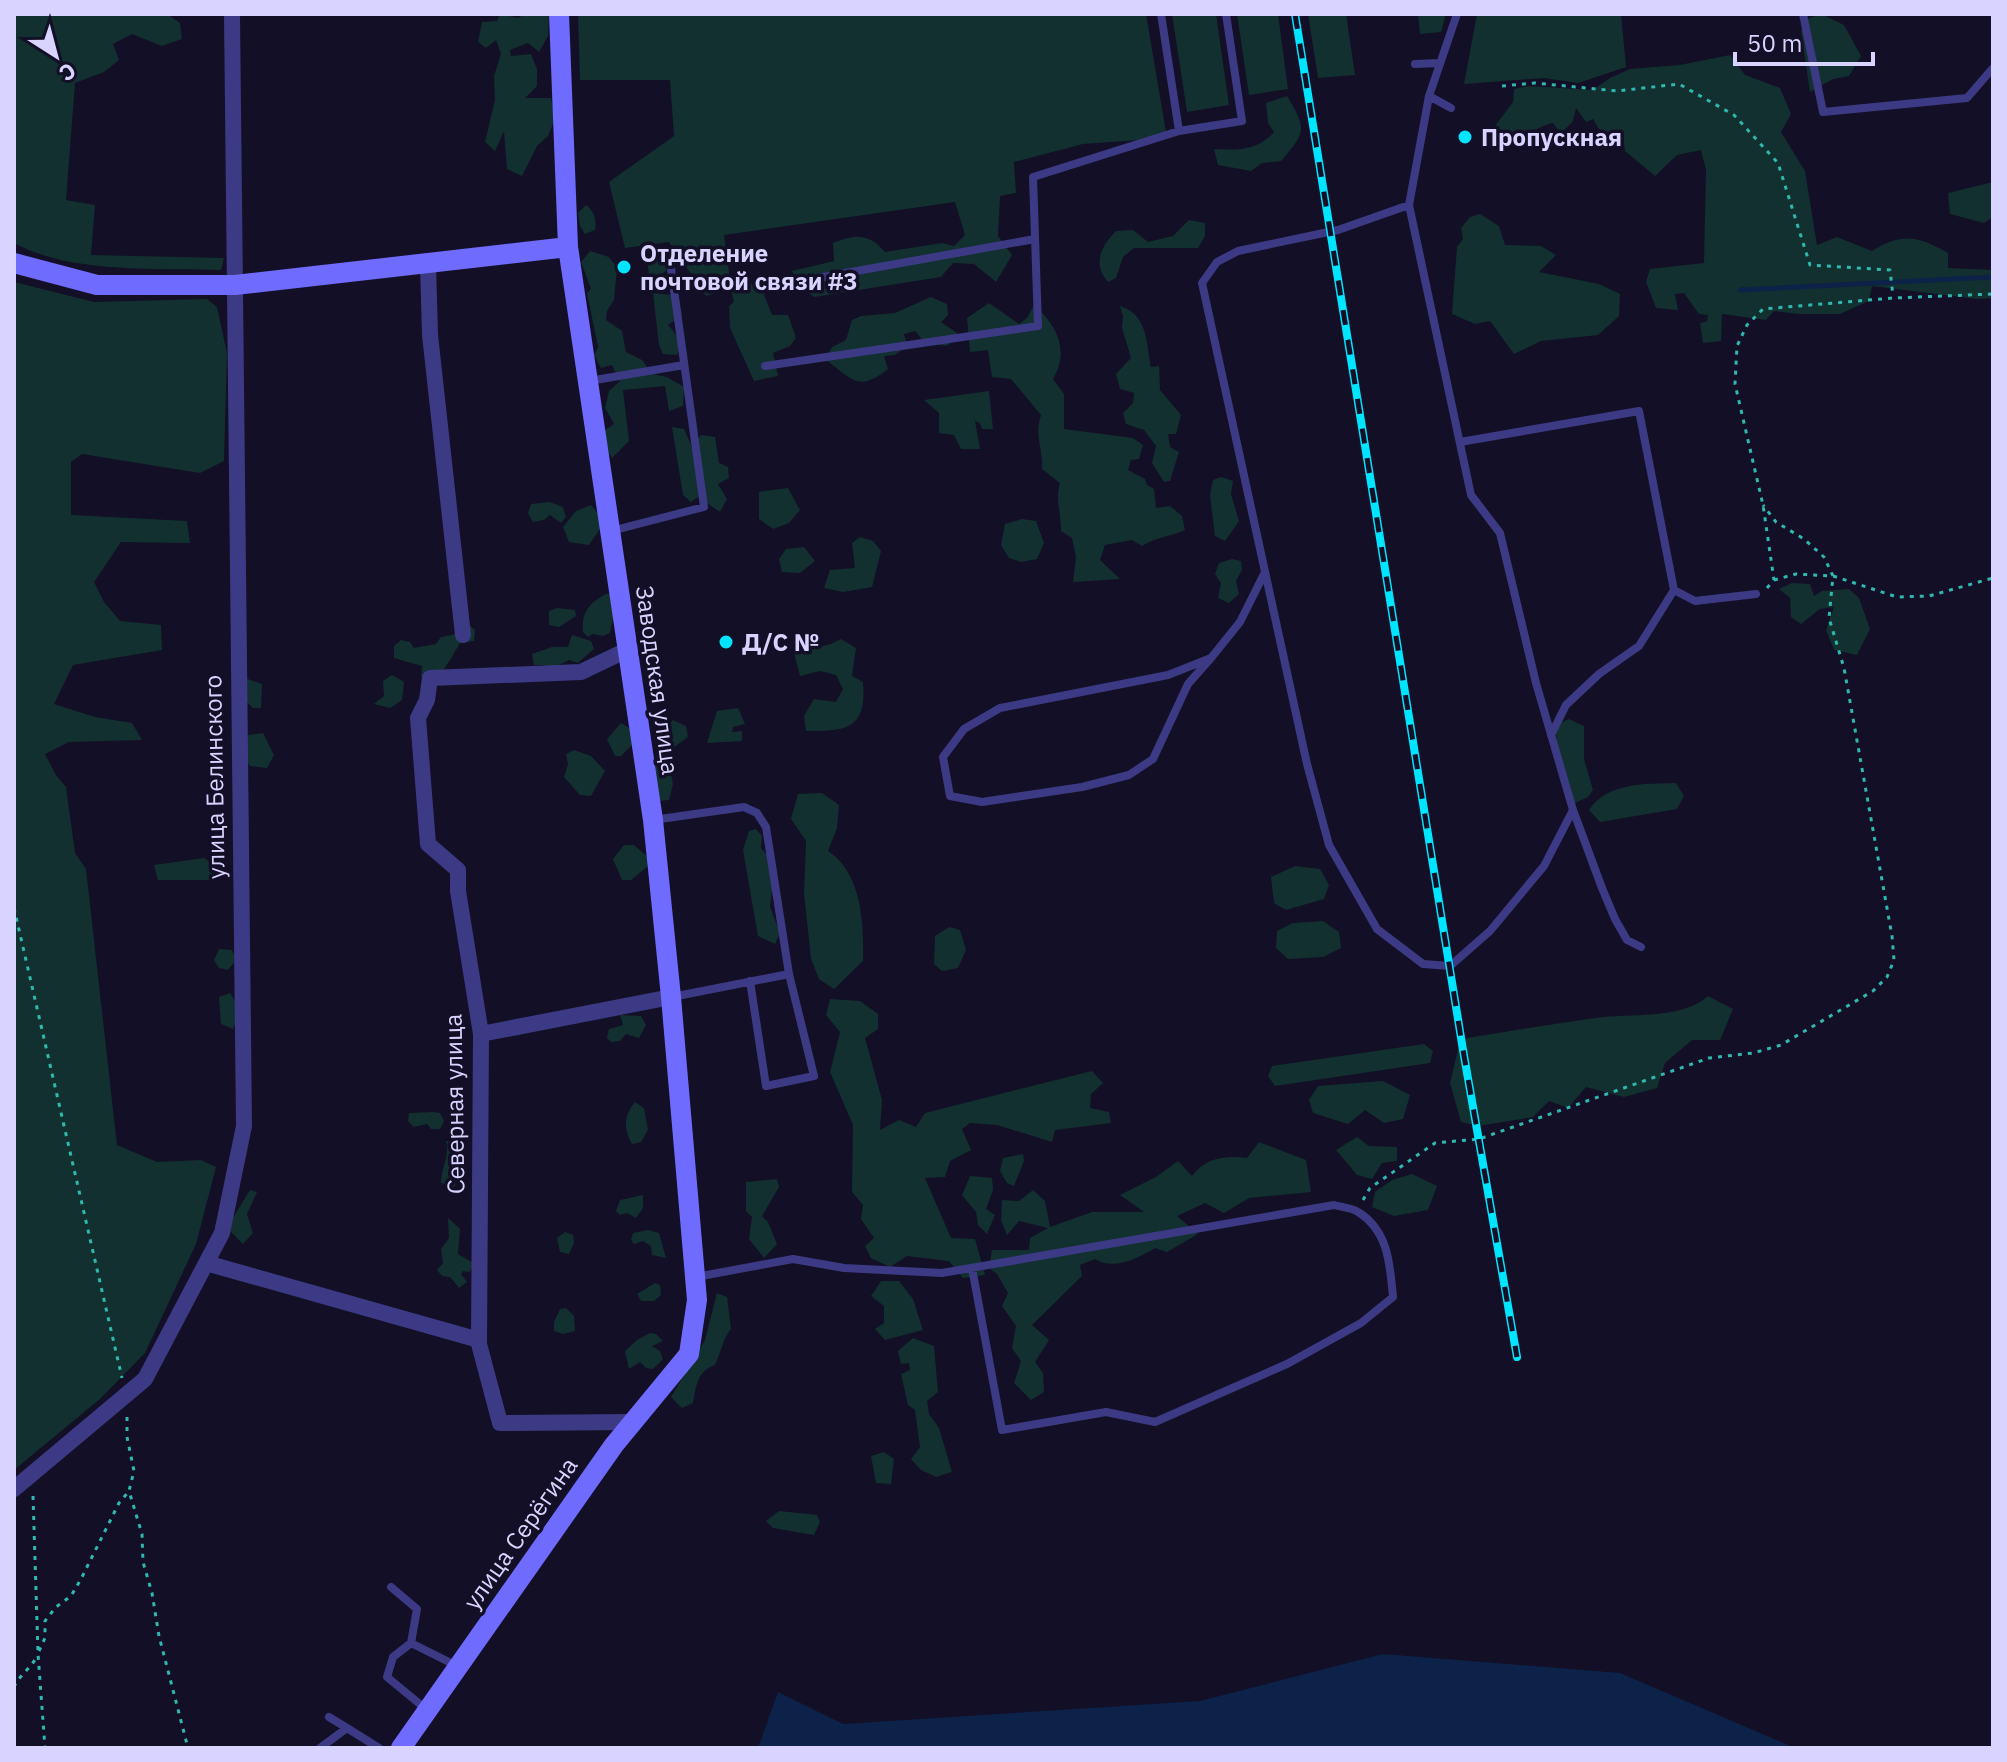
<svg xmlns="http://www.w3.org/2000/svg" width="2007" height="1762" viewBox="0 0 2007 1762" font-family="'IBM Plex Sans',sans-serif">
<rect width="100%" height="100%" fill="#130f26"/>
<!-- green -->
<path fill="#12302f" d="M14,14H167L180,23L182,39L162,46L132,34L113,44L119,60L104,72L75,83L66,200L95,205L91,255L224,258L221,270C157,268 71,274 14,243Z
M500,14L518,18L525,14H549L548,36L539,52L528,43L510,50L511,56L531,54L537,69V86L525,98H551L555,119L548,136L537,146L522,176L507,169L504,131L495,151L485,142L495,100L494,76L501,54L496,40L486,48L478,42L482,22L497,21Z
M578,14H1146L1167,138L1083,144L1014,162L1016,193L1000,196L998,236L1012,255L996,282L974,264L953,263L941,277L814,297L797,284L792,271L834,261L833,243C856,234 868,233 885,252L942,243L954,246L965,235L955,202L724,235L731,288L706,296L669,242L625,248L609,182L674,136L670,80H580Z
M1172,14H1216L1229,105L1187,112Z
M1237,14H1278L1288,89L1249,95Z
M1308,14H1346L1355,75L1318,78Z
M1418,14H1446L1441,32L1420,34Z
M1477,14H1621L1626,67L1578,83L1544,78L1464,84Z
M1821,14L1844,25L1861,56L1849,76L1833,79L1810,92L1801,31L1807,19Z
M1730,55L1745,75L1780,88L1791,114L1781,132L1805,171L1817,245L1837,237L1872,251C1902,232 1919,236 1948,253V268L1993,270V298L1977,299L1872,286L1869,301L1840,314H1798L1774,311L1766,320L1722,314L1721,341L1703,343L1700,323L1707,321L1708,315L1699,314L1684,293L1675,294L1678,310L1656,308L1646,282L1650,269L1704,263L1706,170L1701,150L1677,155L1655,176L1625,151L1622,130L1603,136L1593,119L1586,122L1576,108L1573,121L1561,134L1553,123C1530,127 1523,148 1493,148L1486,138L1513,102L1514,89L1529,86L1593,90L1610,78L1630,69L1680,65Z
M1287,96C1307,129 1306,132 1281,161L1262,163L1251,171L1218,165L1214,149C1238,150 1257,151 1274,132L1268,123L1266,103Z
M1993,182V217L1984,223L1950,214L1948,193Z
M586,205C594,210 597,221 595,230L585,234L580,226L578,213Z
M1480,214L1499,226L1505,245L1541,246L1556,255L1539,272L1599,284L1620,294L1619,316L1598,335L1541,341L1514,354L1490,321L1475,324L1452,314L1457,247L1463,239L1461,228L1470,217Z
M1189,220L1205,223V236L1198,248H1134L1123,257L1116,278L1108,282C1092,264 1101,246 1116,231L1133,230L1148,242L1173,236Z
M590,251L609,257L617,268L614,300L607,311L606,320L622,331L626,352L642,360L652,374L667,377L684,387L683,406L669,411L665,386L623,390L629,441L612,458L602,444L605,430L614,424L605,408L609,391L620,381L612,365L601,368L594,355L598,347L587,293L591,289L581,262Z
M659,251L667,261L666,271L650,282L647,260Z
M734,279L746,281L762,289L772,315H788L796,338L790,346L773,353L778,376L754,381L730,328L729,306L734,302L732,294Z
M14,282L94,302L207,299L217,307L227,353L224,461L200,473L82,454L71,462V515L187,521L190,543L121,542L94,582L104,602L120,621L161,625L162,650L73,665L54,704L95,717L132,723L142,740L69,742L45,754L56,775L66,787L75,853L86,869L117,1145L157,1162L201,1160L216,1167L196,1244L145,1353L100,1399L14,1470Z
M653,293L671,295L681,309L682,315L668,325C676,333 682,343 677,355L663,354L659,345Z
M931,297L947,304L948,315L941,322L957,333V339L946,346L925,343L915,331L904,334L907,346L895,355L884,356L888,369C858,393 852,379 825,359L832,347L846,340L852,320L861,316L895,313Z
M989,303L1019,324L1027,318L1034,305C1057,325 1070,351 1053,379L1064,394V429L1133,438L1143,445L1139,459L1131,460L1128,470L1145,479L1147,485L1154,489L1156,508L1170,506L1182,516L1185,530C1170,537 1156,537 1142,546L1132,540L1105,545L1100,560L1120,579L1073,582L1076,557L1072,538L1061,531C1061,512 1055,500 1060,483L1042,469C1043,447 1034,436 1041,415L1011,379L992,377L988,350L970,352L967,318Z
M1120,306C1148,315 1146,342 1151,367L1159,366L1160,390L1181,415L1176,434H1168L1170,447L1179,452L1170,481L1164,482L1152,463L1156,446L1144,430L1126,424L1123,413L1133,403L1134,393L1120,389L1116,374L1131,358L1122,328L1123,316Z
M989,391L993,429H982L980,423L975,421L980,449H961L954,435L939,433V413L924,400Z
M672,427L684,429L692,447L701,435L715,437L719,463L728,467L729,478L718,484L727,499L720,512L698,497L691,502L683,495Z
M1221,477L1233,481L1231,494L1239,521L1225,541L1215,536L1210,495L1213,480Z
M788,488L800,510L789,523L773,529L759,519V492Z
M550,502L563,507L566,517L561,523L550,515L544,520L533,522L528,513L531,504Z
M591,505L605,522L589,545L569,542L563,527L576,511Z
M1022,519L1036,521L1044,543L1037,559L1021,562L1009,558L1001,545L1005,524Z
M860,537L873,541L881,551L872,587L843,592L824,588L830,570L855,568L852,543Z
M804,547L815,561L800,573L782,572L779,559L786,549Z
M1232,559L1241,561L1242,570L1236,581L1239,594L1229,603L1218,598L1221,583L1215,574L1219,563Z
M1792,583L1810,584L1814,596L1822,591L1849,589L1859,598L1870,629L1857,655L1834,650L1826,630L1834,607L1820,609L1801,624L1791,617L1790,598L1779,589Z
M606,594H613L615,608L610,633L603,636L593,634L588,637L583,632C581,612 589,603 606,594Z
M557,608L575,610L576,616L559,627L549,625V611Z
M468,624L475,630L474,641L460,643C453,655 443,674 432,682L421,677L422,666L394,658V646L401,640L410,642L414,648L436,644L441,637L456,634Z
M572,635L591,641L594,649L578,663L569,660L551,669L544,665H534L532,654L552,647H568Z
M841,639L856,648L852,676L863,682C867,729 847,731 806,731L804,716L814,699L836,702L843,689L836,675L820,671L800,676L794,653L831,644Z
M392,675L404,682L402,700L390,708L374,704L384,696L383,681Z
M245,678L262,684L261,708H253L245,700Z
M738,708L745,724L733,727L732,732L742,731V741L707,743L717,711Z
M1569,719L1584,726V759L1593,790L1588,797L1575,803C1560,781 1558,750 1555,725Z
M673,720L686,726L688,737L670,750L667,759L656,751L661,733Z
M621,723L633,730L635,742L621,756H615L607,739Z
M263,733L274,755L267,768L250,766L243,755L248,735Z
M574,750L591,756L605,771L591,796L580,795L564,777L568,764L566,754Z
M655,765L670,769L673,784L669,800L659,801Z
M1676,783L1684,796L1677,809L1600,822L1589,810C1608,782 1645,784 1676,783Z
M822,793L839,805L837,828L828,851C862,873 864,924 863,961L834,989L819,979L811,959L804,893L806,841L791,819L798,794Z
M756,829L762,836L761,848L775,864L770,907L780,933L775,944L758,936L743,850L749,831Z
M624,845H634L649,858L647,867L631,880H622L613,859Z
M204,858L214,865L211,880H158L154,865Z
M1295,866L1320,869L1329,885L1324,899L1286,910L1274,903L1271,877Z
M1323,921L1339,932L1341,948L1323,957L1288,959L1276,948L1277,931L1293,923Z
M949,927L960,930L966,950L958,968L942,971L934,964L935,936Z
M219,949L232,950L236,960L228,970L219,968L214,960Z
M230,993C239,1007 240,1014 233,1029L221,1024L219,997Z
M1708,996L1733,1009L1720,1040H1692L1665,1063L1657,1088L1624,1097L1586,1087L1568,1108L1549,1101L1533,1117L1478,1126L1461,1122L1450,1083L1459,1045L1467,1038C1510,1031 1553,1024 1595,1018C1629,1013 1682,1020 1708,996Z
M830,999L860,1001L878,1014V1029L865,1038L882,1100L880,1130L899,1120L916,1127L925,1113L1092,1071L1103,1083L1091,1094L1090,1108L1109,1112L1111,1123L1055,1130L1052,1142L997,1125L970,1123L962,1129L971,1150L950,1161L945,1177L925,1178L951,1238L975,1239L985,1275L963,1278L949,1261L907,1256L890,1267L871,1258L865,1246L874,1238L861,1219L863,1205L852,1192L853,1125L830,1072L840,1032L826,1015Z
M620,1015L641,1016L646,1025L639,1038L626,1034L620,1041L611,1042L607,1038L609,1029L623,1025Z
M1424,1044L1433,1051L1430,1063L1275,1086L1268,1076L1272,1066Z
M1383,1081L1410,1095L1403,1119L1384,1123L1365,1110L1348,1124L1313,1113L1309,1100L1318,1086Z
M635,1102L644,1108L648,1130L641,1142L632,1144C623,1129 624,1115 635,1102Z
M432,1112L440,1113L444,1121L440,1129H431L427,1124L414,1127L408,1121L409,1113Z
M1357,1137L1369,1146L1397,1147V1161L1382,1163L1372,1179L1357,1175L1336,1150Z
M446,1141H456L458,1156L466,1168L456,1179L455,1188L441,1183C441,1167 450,1157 446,1141Z
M1259,1142L1306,1160L1311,1192L1249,1198L1224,1213L1205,1203L1177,1216L1198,1234L1167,1252L1155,1248C1138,1258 1114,1271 1095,1259L1080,1265L1082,1276L1032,1325L1049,1340L1035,1362L1043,1373L1044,1392L1031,1400L1014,1383L1021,1361L1012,1348L1016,1326L1002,1306L1008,1293L997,1274L989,1268L992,1250H1029L1030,1238L1048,1228L1019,1221L1007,1235L1001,1220L1002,1200L1019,1201L1033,1190L1045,1201L1050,1227L1092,1212H1144L1120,1195L1156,1177L1178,1161L1192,1176C1205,1158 1225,1155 1247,1158Z
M1023,1154L1024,1161L1014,1186L1007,1183L1000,1171L1003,1158Z
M1412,1174L1437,1186L1428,1210L1394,1216L1372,1207L1375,1192L1392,1180Z
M970,1176L992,1178L993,1190L986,1209L995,1215L987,1234L978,1225L976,1212L962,1195Z
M777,1179L779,1187L762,1216L768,1222L777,1244L764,1258L749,1239L752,1217L746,1211V1182Z
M250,1190L257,1192L247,1214L253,1233L243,1244L231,1232V1221Z
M643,1195V1208L636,1218L627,1213L620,1215L616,1211L620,1200Z
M448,1218L460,1229L458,1254L475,1264L469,1272L463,1271L461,1274L467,1282L459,1288L450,1277L442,1276L437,1270L443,1263L441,1249L449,1238Z
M648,1230L659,1233L666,1258L652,1255L651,1246L643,1241L634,1244L631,1240L633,1233Z
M565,1232L573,1235L574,1243L569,1254L560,1252L557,1238Z
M881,1281H899L913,1299L923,1330L885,1340L875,1329L884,1323V1306L871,1296Z
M655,1283L660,1285L661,1295L654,1301H641L637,1294Z
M717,1293L727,1297L731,1329C722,1340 721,1353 715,1365C697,1371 696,1387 693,1403L682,1408L671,1397L705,1340Z
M566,1308L574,1316L575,1331L563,1334L554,1331V1322L560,1309Z
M650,1333L656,1334L663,1341L652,1346L660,1351L663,1359L653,1369L646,1368L640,1362L629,1369L625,1351L637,1340Z
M913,1338L934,1346L938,1392L927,1401L929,1414L939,1428L952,1472L936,1477L921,1470L911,1459L920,1447L915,1410L908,1405L901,1374L910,1370L909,1363L901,1364L898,1351Z
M884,1452L894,1459L891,1484L876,1483L871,1456Z
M779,1511L817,1515L820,1522L814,1535L773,1528L766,1521Z"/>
<!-- water -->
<path fill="#0c2248" d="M1383,1654L1620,1673L1795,1748H758L778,1692L843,1724L1200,1701Z"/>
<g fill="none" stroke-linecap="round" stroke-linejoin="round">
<!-- stream -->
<path stroke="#0c2248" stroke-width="5" d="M1740,290L1993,277"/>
<!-- path -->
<path stroke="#2fb8b0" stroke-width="3" stroke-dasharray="4 6" stroke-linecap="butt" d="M1502,86L1535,83L1617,91L1679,84L1734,115L1778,163L1810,265L1890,270L1893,296
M1774,580L1796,574L1833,576L1897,597L1929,596L1993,578
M1767,588L1774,580L1763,505L1735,384L1737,346L1747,325L1763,309L1893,298L1993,294
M14,908L122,1378
M1363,1200L1370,1188L1435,1143L1479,1139L1709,1058L1753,1053L1781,1045L1873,991L1887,977L1894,960L1892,936L1844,668L1829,618L1833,576L1824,557L1804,539L1776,522L1763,505
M127,1417V1437L134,1471L129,1491L142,1534L143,1562L152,1593L159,1636L188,1748
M33,1496L38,1654L45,1748
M39,1651L45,1638V1621L56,1607L71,1596L81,1579L119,1503L129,1491
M14,1687C18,1677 30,1669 36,1658"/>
<!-- lane -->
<path stroke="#3d3a85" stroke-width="8" d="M1161,14L1179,131L1242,121L1226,14
M1457,14L1429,96L1409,205L1471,495L1500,533L1536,683L1573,810L1602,888L1615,919L1627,940L1641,947
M1803,14L1823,112L1967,98L1993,68
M1415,64L1440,63
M1429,96L1451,108
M1409,205L1338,230L1238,251L1217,262L1202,283L1307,764L1329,845L1377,929L1423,964L1450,966L1490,931L1544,866L1573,810
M773,286L1035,239
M765,366L1038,326L1033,177L1179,131
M589,381L684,365
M1460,442L1639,411L1674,590L1695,601L1756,594
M611,531L704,507L670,261
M1211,658L1188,684L1153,759L1129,775L1082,787L982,802L950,796L943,757L964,729L1000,708L1168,675L1211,658L1240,622L1264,574
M1551,735L1566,705L1599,674L1639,646L1674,590
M653,820L744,807L757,813L766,827L789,974L672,997
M750,981L766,1086L814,1076L789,974
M696,1277L793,1259L844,1268L942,1273L1334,1205C1341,1207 1352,1208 1358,1212C1389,1231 1390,1266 1393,1297L1361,1323L1287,1364L1155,1422L1106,1412L1002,1430L972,1268
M391,1587L417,1609L411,1643
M427,1710L387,1677L393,1657L411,1643L457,1666
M329,1717L347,1728
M320,1748L347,1728L379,1748"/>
<!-- street -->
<path stroke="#3d3a85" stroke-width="16" d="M428,264L430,335L463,635
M627,650L581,672L430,678L427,700L418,718L428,844L458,870V891L481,1034L479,1344L500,1423L633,1422
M481,1034L671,997
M206,1263L479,1340
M14,1489L145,1379L222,1233L244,1126L232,14"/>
<!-- secondary -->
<path stroke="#6f6bff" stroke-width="20" d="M14,263L97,285H235L568,247
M401,1748L614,1445L689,1354L697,1300L671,997L653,820L568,247L559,14"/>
<!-- rail casing -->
<g stroke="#00e5ff" stroke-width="8">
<path id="rail" d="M1295,14L1463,1050L1517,1357"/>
</g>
<!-- rail -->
<use href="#rail" stroke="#130f26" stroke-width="5" stroke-dasharray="15" stroke-linecap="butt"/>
</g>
<!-- markers -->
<g fill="#00e5ff" stroke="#130f26" stroke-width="3">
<circle cx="1465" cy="137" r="8"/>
<circle cx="624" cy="267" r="8"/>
<circle cx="726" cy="642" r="8"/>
</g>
<g text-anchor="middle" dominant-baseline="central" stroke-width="7" stroke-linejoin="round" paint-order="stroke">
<!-- poi labels -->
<g font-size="24" font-weight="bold" fill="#d9d4ff" stroke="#130f26" text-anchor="start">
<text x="1481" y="137">Пропускная</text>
<text x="640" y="253">Отделение<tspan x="640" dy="28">почтовой связи #3</tspan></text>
<text x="742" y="642">Д/С №</text>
</g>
<!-- street labels -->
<g font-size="24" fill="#d9d4ff" stroke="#130f26">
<text transform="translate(658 680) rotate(82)">Заводская улица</text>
<text transform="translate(214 777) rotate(-91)">улица Белинского</text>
<text transform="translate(454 1104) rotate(-91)">Северная улица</text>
<text transform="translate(520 1533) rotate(-55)">улица Серёгина</text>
</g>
</g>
<!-- border -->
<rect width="2007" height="1762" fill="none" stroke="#d9d4ff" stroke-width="32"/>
<!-- north arrow -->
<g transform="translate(56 56) rotate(144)" stroke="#130f26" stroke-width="6" paint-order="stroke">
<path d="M0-6L14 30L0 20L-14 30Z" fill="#d9d4ff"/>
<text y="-12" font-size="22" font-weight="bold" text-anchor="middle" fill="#d9d4ff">С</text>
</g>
<!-- scale -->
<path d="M1735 52v12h138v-12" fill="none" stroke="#d9d4ff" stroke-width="4"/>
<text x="1747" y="52" font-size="24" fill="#d9d4ff" stroke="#130f26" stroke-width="6" paint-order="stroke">50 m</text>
</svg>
